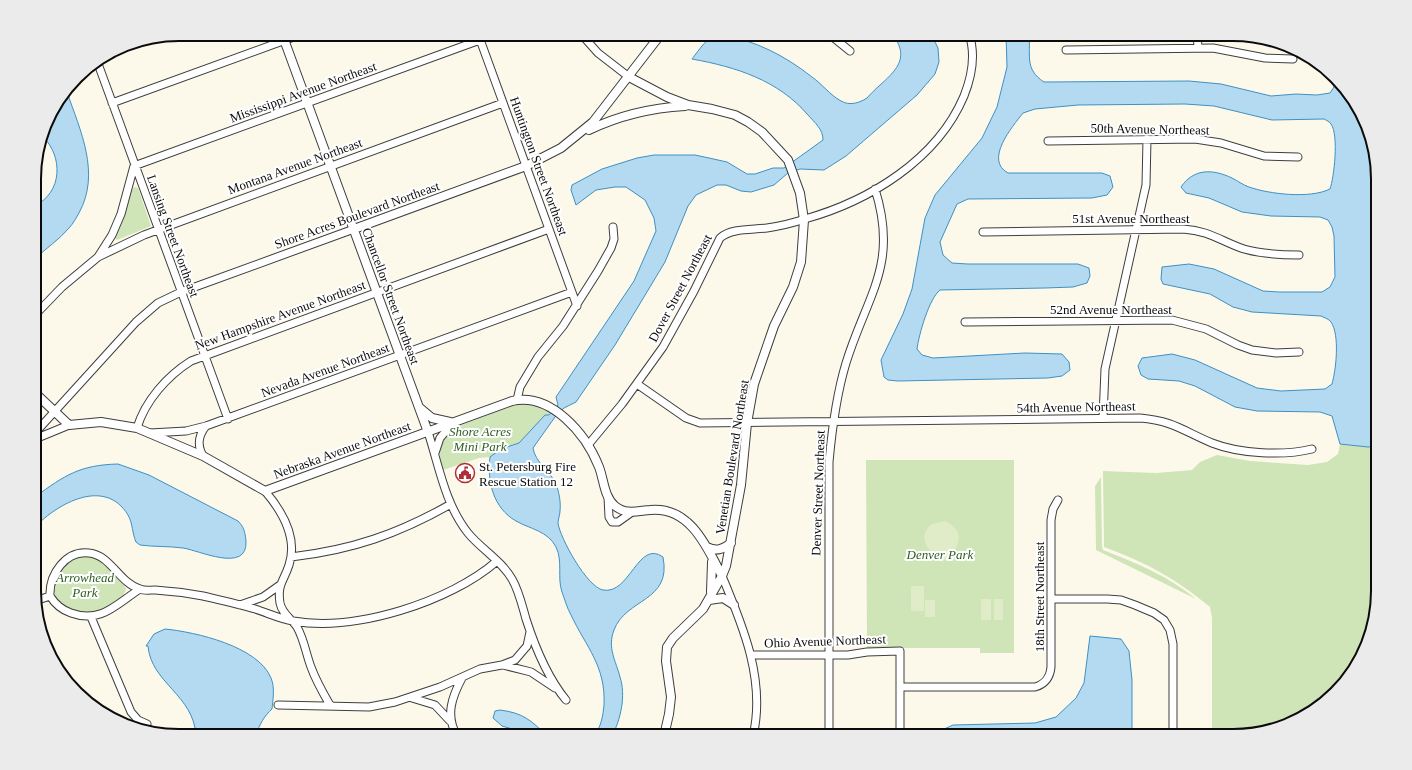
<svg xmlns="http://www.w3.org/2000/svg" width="1412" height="770" viewBox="0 0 1412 770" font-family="'Times New Roman',serif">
<rect width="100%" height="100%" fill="#fdf9ea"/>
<!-- green -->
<path fill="#cfe4b7" d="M134,187L138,188L151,226L117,240L114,236L131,191Z
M521,403L539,406L551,412L519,443L501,449L490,457L479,458L443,470C437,455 440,442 450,429Z
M1340,444L1368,447L1378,446V592L1363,656L1314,712L1243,736H1212V618L1210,607C1175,578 1147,563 1104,547L1103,471L1156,473L1192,470L1200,462L1217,455L1250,461L1308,465L1327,462L1338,454Z
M866,460H1014V653H980V648H867Z
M1101,477L1102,547L1103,550C1137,563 1168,576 1196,599L1096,550L1095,486Z
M81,556C99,556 102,562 113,574C118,579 123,582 126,589C124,597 117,602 109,606C63,631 26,579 81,556Z"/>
<!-- pitch -->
<path fill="#e0ecc8" d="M945,521C968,531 959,552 942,562C930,552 915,538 932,524Z
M911,586H924V611H911Z
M981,599H991V620H981Z
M994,599H1003V620H994Z
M925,600H935V617H925Z"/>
<!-- water -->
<path fill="#b3daf1" stroke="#3f90c2" d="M720,34C756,41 784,55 812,77C822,84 830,95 841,101C850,106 859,103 867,98C885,77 916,64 892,34H931L938,48L939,62L935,74L917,95L846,156L824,170L800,169L788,173L774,185L751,192L741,191L726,185H717L696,195L688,206L665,262L615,345L576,402L564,408L555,417L533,448C535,462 550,471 556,484C559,492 561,502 560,511C560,515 558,519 558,523C560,538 587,587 603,590C630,595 638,539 663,557C672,602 626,598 614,630C607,648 616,661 620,677C626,695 621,719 612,736H594C601,727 603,716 604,705C606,666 586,647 571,615C567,608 565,600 562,592C557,578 563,561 556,547C548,531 530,529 516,521C493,508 487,481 490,457L501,449L519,443L545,415H549L558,405L556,397L634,281L656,231L654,218L645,200L626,187H615L596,190L576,205L571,190L572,185L602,169L637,158L654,155H695L709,158L727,162L747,174H755L773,168H784L823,140C823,129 815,123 808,115C778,80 736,67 692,59C700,49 707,36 720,34Z
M1006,34H1029C1031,55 1024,69 1044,82L1189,81L1221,84L1271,96L1296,94L1317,95L1330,93L1334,87V81L1353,98L1377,160L1378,446L1368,447L1340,444L1332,416L1320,412L1257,411L1235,407L1195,386L1179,381L1148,379L1141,375L1138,366L1142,358L1172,354L1195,360L1257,388L1281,391L1325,389L1332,384C1336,370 1340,335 1331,322C1329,319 1325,318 1321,316L1252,312L1233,307L1210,294L1163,284L1161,279L1162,267L1189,264L1214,269L1263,291L1279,292H1322L1330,287L1335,277L1334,236L1332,227L1328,220L1320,217L1271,216L1242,212L1209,198L1186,193L1181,187C1194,168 1213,169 1232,178C1238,181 1243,185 1249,187C1269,194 1310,199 1330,189C1334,178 1339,135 1331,124C1330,122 1326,120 1324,119L1272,120L1214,106L1185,104L1078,105L1035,109L1023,113C1012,127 984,160 1008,173H1102L1110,176L1113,187L1107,195L1092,198L968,199L957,204L940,242L943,255L952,263L968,264H1078L1089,268L1090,276L1087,283L1073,287L1045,288L940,290C929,299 919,334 917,349L922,355L933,358L1025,353L1062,354L1069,362L1070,370L1062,376L1048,378L898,381L888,380L884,377L881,360L903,314L912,289L925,218L935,195L982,138L997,107L1007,67Z
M67,92C80,130 101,173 79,213C76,218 73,224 69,228C59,240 46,248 35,259L34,206C63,193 63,156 43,137L49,115Z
M118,464L149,475L238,521C244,527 245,532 246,541C248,574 198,550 183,548C169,546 154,547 140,545L136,542C132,533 133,524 128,515C105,477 58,503 35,527V497C65,475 80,465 118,464Z
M165,629C195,632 258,646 271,678C275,687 273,699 272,709C265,715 259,725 256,735L196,736C194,695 151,683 148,646H146L154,634Z
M1090,636L1121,639L1129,651L1132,680V736H940L942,730L953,725L1035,723L1056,717L1076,698L1084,683Z
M500,710C523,713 531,720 547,736H526L519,731L502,726L493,718L495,711Z"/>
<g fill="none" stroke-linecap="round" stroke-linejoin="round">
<!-- minor casing -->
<g stroke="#3e3e3e" stroke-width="9">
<path id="minor" d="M478,34L577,306
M581,34L598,53L629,77
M829,34L850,51
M1197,34L1198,47
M1066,50L1213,48L1265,58L1293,59
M97,61L228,419
M112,103L302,34
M1048,141L1195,139L1221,143L1264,156L1298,157
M983,232L1183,229C1211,231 1220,241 1244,249C1262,254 1280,255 1299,255
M98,257L112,235L121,214L134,166L480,40
M35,315L62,287L98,257L144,235L503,103
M965,322L1172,320L1206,329L1238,345L1252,350L1276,353L1299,352
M637,384L686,418L700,423L1140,418C1174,421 1183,431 1212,443C1240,454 1284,456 1312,449
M517,400L520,387L538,357L563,326L598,271L611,248L614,239L613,227
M1103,418L1105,369L1146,185L1147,139
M137,428C145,401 167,376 191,361L549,229
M428,432C439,466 445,504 468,533C481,549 501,560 512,579C519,591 522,605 526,619C535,647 547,677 566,700
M35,433L136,322L158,303L181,292L354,229
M150,433L186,431L206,426L572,292
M35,439L69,425
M588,445L622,404L663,347L694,291L720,238C731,228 752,230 767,228C780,226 793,223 805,219C869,201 937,160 964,96C972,76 976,55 969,34
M435,453L440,438L453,423
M203,456C197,445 198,436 206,426
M265,491C282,511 298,538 289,565C284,581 277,584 280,603C282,614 291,618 297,627C304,639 306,654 311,667C316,681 323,693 330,705
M608,497L609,517L612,522H618L632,512
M291,557C352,550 398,534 451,504
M722,576C743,626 766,681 753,736
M50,596C55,604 62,610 71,613C101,624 116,604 140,589
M1051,599H1107L1121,600L1135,605L1154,613L1164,620L1170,630L1173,644V736
M35,601L50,596C49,574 66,550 89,553C111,555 119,583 140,589C144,591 150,590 155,590C171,591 187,593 203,596C220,600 238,604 255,609C268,613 280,619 293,621C355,632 450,602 497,561
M240,605L263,597L280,585
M91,617L131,712L138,720L147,724
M751,655H848L867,652L900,651V736
M503,665L531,672L555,688
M900,687H1035C1045,684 1050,678 1051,667V520L1053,509L1058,500
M412,698L435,705L450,721
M278,705L369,707L395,702L440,687L480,669L502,665L515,660L527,646L530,632
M457,736C445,715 452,697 462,678
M829,736V462C832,429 836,396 846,363C867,295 899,265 875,189"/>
</g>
<!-- tertiary casing -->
<g stroke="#3e3e3e" stroke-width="10">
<path id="tertiary" d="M282,34L428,432
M629,77L667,97L688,105L712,109L735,115L748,122L762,132L788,160L800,193L804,220L801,262L793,287L774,326L754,384L747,423L741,485L726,566L722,576L703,609L673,638L667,647L666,661L671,697L669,714L664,736
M589,130C620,115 651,108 685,106
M354,229L526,166L561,148L593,122L661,34
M35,393L69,425L101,422L137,428L203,456L265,491L512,401C551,392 586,434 599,467C604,480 604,497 615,506C626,515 637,511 650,510C690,506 707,547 722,576
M420,408L432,418L450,422
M707,547C717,552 723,549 731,543
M711,592L712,562
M709,600L723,598L734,605"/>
</g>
<!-- minor -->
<use href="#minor" stroke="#fff" stroke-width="7"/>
<!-- tertiary -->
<use href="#tertiary" stroke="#fff" stroke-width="8"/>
</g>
<!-- icons -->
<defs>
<g id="civic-ring" transform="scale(1)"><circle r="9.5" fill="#fff" stroke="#af2e36" stroke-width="1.5"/><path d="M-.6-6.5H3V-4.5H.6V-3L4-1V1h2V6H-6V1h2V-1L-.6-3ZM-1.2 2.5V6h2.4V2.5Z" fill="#af2e36"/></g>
</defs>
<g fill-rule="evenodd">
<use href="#civic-ring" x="465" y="473"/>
</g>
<g text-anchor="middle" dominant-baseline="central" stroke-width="4" stroke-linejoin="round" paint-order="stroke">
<!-- street labels -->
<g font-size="13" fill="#0b0b0b" stroke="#fff">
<text transform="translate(303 92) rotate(-20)">Mississippi Avenue Northeast</text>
<text transform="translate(1150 129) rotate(1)">50th Avenue Northeast</text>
<text transform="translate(295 166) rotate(-20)">Montana Avenue Northeast</text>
<text transform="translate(539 166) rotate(70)">Huntington Street Northeast</text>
<text transform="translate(357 215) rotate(-20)">Shore Acres Boulevard Northeast</text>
<text x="1131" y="218">51st Avenue Northeast</text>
<text transform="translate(173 236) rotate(70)">Lansing Street Northeast</text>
<text transform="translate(680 288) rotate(-62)">Dover Street Northeast</text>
<text transform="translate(391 296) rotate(70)">Chancellor Street Northeast</text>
<text x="1111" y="309">52nd Avenue Northeast</text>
<text transform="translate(280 315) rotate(-20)">New Hampshire Avenue Northeast</text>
<text transform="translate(325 370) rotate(-20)">Nevada Avenue Northeast</text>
<text transform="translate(1076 407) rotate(-1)">54th Avenue Northeast</text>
<text transform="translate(342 450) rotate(-20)">Nebraska Avenue Northeast</text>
<text transform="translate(732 457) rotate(-81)">Venetian Boulevard Northeast</text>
<text transform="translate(818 493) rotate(-88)">Denver Street Northeast</text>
<text transform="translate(1039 597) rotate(-90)">18th Street Northeast</text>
<text transform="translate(825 641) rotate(-2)">Ohio Avenue Northeast</text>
</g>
<!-- park labels -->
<g font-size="13" font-style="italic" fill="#2e5c21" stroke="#fff">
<text x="480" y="431">Shore Acres<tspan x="480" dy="15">Mini Park</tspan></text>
<text x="940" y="554">Denver Park</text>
<text x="85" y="577">Arrowhead<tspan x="85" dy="15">Park</tspan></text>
</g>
<!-- poi labels -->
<g font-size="13" fill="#0b0b0b" stroke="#fff" text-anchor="start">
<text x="479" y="466">St. Petersburg Fire<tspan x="479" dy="15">Rescue Station 12</tspan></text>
</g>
</g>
<!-- crop -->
<path d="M0 0H1412V770H0ZM179 41H1233A138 138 0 0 1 1371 179V591A138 138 0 0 1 1233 729H179A138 138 0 0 1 41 591V179A138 138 0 0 1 179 41Z" fill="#ebebeb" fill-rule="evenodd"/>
<path fill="none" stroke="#0b0b0b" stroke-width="2" d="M179 41H1233A138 138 0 0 1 1371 179V591A138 138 0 0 1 1233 729H179A138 138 0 0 1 41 591V179A138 138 0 0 1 179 41Z"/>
</svg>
